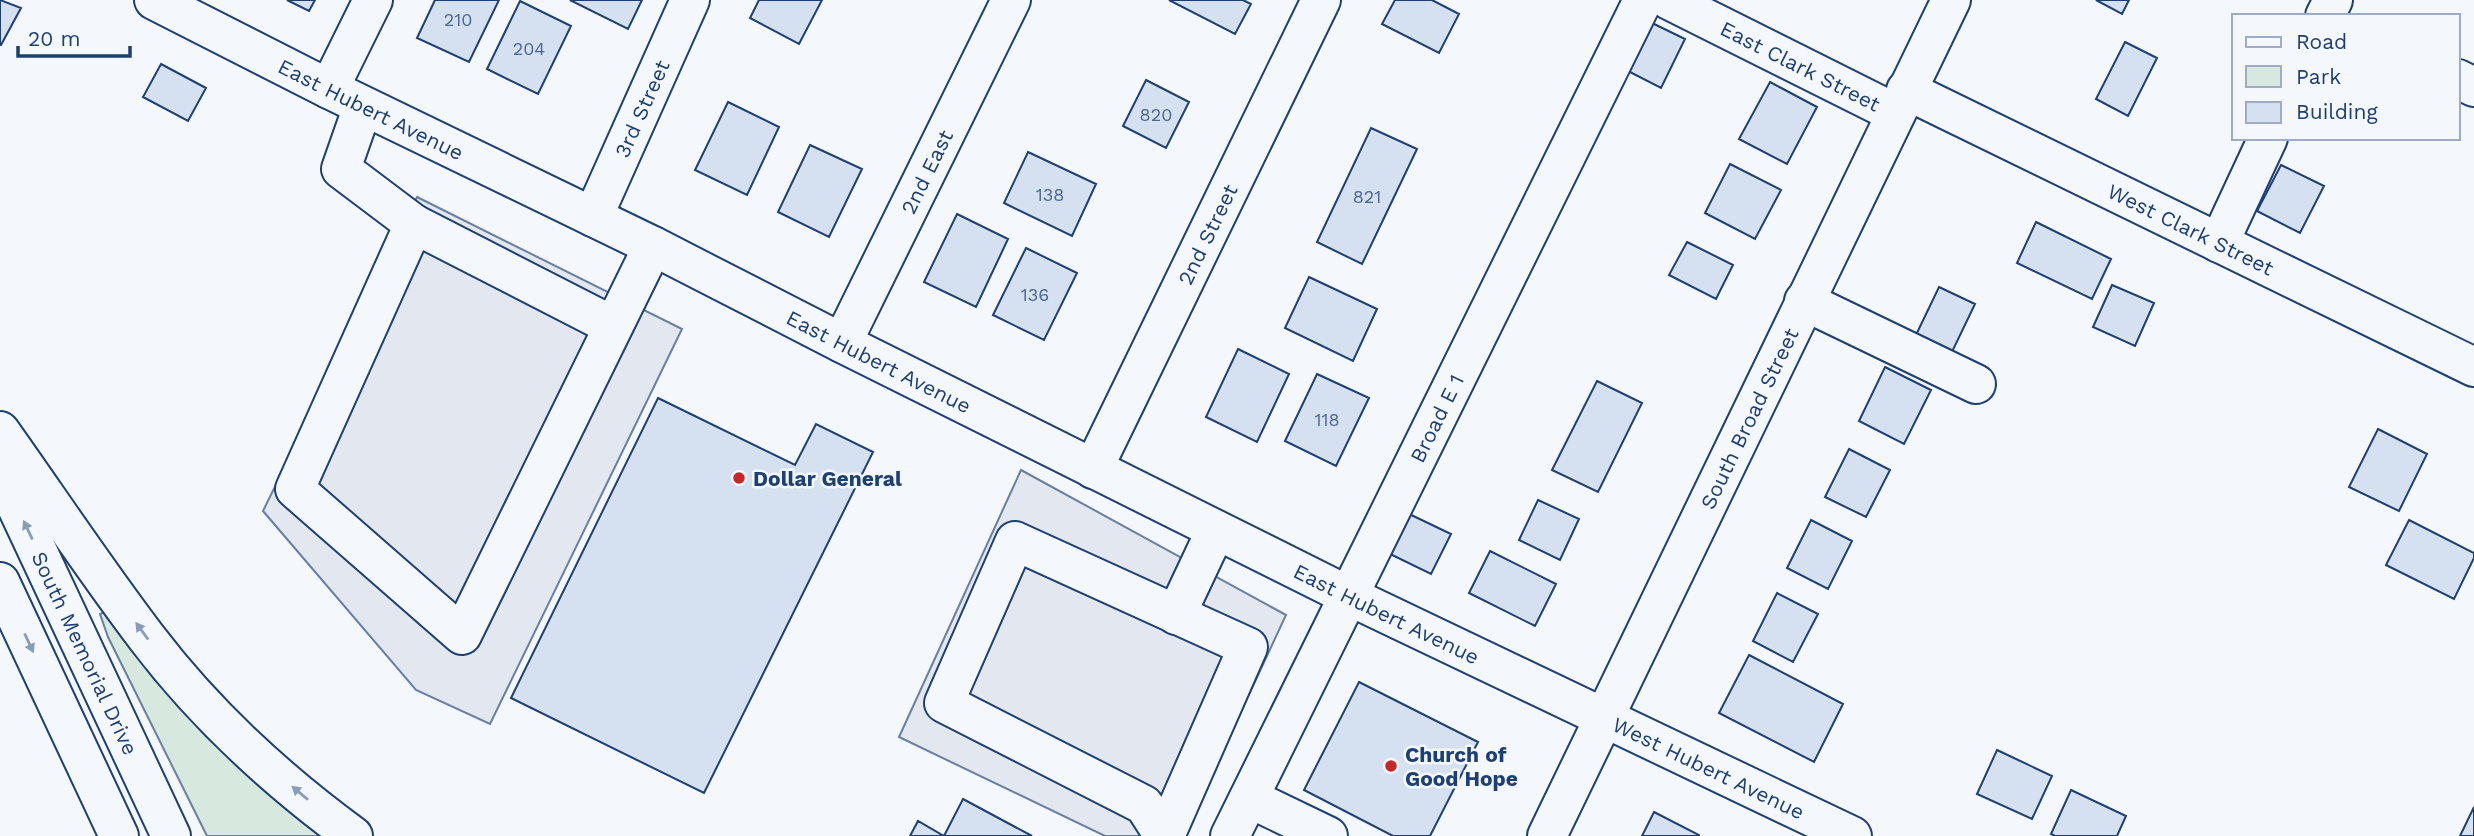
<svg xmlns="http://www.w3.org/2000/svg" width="2474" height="836" viewBox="0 0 2474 836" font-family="'Work Sans',sans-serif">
<rect width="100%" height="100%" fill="#f4f7fb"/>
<!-- green -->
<path fill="#d7e8df" stroke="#687fa3" stroke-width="2" d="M107,611L322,836H207L108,637L100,614Z"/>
<!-- parking -->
<path fill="#e3e8f0" stroke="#687fa3" stroke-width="2" d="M417,197L682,329L490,724L416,690L263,511Z
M1021,470L1286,615L1183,836H1105L899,737Z"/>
<!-- building -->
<path fill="#d5e0f0" stroke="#1d3f73" stroke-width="2" d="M0,0L21,8L1,45H0Z
M287,0H315L309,11Z
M435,0H499L469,62L417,38Z
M570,0H642L628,29Z
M759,0H822L799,44L750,18Z
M1169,0H1243L1251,4L1235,34Z
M1395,0H1432L1459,14L1439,53L1382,24Z
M2096,0H2129L2122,14Z
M520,1L571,26L538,94L487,69Z
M1650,22L1685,39L1661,88L1626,70Z
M2125,42L2157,58L2128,116L2096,99Z
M161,64L206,88L188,121L143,97Z
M1146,80L1189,102L1166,148L1123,126Z
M1770,82L1817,107L1787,164L1739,139Z
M728,102L779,127L747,195L695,170Z
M1371,128L1417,149L1362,264L1317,242Z
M810,145L862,169L829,237L778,212Z
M1028,152L1096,184L1072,236L1004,203Z
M1730,164L1781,190L1755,239L1705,213Z
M2281,165L2324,186L2300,233L2257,211Z
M957,214L1008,239L976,307L924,282Z
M2036,222L2111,259L2092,299L2017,263Z
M1687,242L1733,265L1716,299L1669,275Z
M1026,248L1077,273L1044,340L993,315Z
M1309,277L1377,309L1353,361L1285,328Z
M2112,285L2154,303L2135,346L2093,327Z
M1939,287L1975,304L1951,354L1915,337Z
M1238,349L1289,374L1257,442L1206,417Z
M1885,367L1931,390L1904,444L1859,421Z
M1317,374L1369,398L1336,466L1285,441Z
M1597,381L1642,403L1598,492L1552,470Z
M658,398L795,465L816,424L873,452L704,793L511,698Z
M2378,429L2427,454L2399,511L2349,487Z
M1849,449L1890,470L1866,517L1825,497Z
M1538,500L1579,519L1560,560L1519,540Z
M1405,512L1451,534L1431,574L1386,552Z
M1811,520L1852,541L1828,589L1787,568Z
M2409,520L2474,553V558L2454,599L2386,565Z
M1490,551L1556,584L1535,626L1469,593Z
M1777,593L1818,614L1793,662L1753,641Z
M1749,655L1843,704L1814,762L1719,713Z
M1359,682L1478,742L1430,836H1393L1304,790Z
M1997,750L2052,776L2032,819L1977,794Z
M2071,790L2126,816L2117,836H2055L2051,834Z
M963,799L1032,836H910L918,821L944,836Z
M2474,807V836H2460Z
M1654,812L1699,835V836H1642Z"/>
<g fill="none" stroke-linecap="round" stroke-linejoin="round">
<!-- minor casing -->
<g stroke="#1d3f73" stroke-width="42">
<g id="minor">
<path id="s1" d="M154,0L329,89L653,246L842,343L1349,596L1852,836"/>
<path id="s2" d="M1669,0L1895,113"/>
<path d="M2325,16L2333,0"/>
<path d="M2458,79L2474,87"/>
<path d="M329,89L373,0"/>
<path id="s3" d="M1906,90L2474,367"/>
<path d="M363,106L341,169L414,224L295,489L462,635L653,246"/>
<path id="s4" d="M593,217L690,0"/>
<path d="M414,224L613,326"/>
<path d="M2219,243L2268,138"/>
<path d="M1804,301L1976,384"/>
<path id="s5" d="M842,343L1011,0"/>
<path id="s6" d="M1093,469L1321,0"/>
<path d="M1176,615L1216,530"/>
<path d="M1249,798L1328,836"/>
<path d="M1164,836L1144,805L944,703L1015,541L1248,647L1165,836"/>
<path id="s7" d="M1230,836L1643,0"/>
<path id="s8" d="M1547,836L1951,0"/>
</g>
</g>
<!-- highway casing -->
<g stroke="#1d3f73" stroke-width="42">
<g id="highway">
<path d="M0,431C49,500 96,571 147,638C204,713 278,781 353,836"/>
<path id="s9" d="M0,471L171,836"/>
<path d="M0,582L119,836"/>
</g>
</g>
<!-- minor -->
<use href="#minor" stroke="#f4f7fb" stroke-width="38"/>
<!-- highway -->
<use href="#highway" stroke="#f4f7fb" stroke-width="38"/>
</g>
<!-- one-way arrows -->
<defs><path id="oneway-solid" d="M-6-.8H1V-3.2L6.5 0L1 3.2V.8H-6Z" transform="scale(1.75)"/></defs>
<g fill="#889bb7">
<use href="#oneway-solid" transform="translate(28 530) rotate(-115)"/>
<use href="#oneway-solid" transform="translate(142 631) rotate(-126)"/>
<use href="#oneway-solid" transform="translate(29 643) rotate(65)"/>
<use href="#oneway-solid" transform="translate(300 793) rotate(-140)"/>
</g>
<!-- markers -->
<g fill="#c62828" stroke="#f4f7fb" stroke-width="2.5">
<circle cx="739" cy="478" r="7"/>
<circle cx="1391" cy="766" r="7"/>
</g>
<g text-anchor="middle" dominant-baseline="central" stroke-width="5" stroke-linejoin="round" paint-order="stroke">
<!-- number labels -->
<g font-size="18" fill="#4b6792">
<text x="458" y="19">210</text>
<text x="529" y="48">204</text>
<text x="1156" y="114">820</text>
<text x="1050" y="194">138</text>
<text x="1367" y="196">821</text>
<text x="1035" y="294">136</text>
<text x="1327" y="419">118</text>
</g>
<!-- street labels -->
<g font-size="21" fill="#1d3f73" stroke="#f4f7fb">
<text stroke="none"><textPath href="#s2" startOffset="147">East Clark Street</textPath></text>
<text stroke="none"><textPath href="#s4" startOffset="119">3rd Street</textPath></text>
<text stroke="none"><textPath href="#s1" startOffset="243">East Hubert Avenue</textPath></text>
<text stroke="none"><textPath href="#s5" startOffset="191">2nd East</textPath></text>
<text stroke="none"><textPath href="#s3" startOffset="317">West Clark Street</textPath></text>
<text stroke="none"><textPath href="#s6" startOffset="261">2nd Street</textPath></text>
<text stroke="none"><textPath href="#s1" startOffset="810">East Hubert Avenue</textPath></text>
<text stroke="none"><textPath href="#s7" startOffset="466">Broad E 1</textPath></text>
<text stroke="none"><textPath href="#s8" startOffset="464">South Broad Street</textPath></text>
<text stroke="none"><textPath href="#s1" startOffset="1377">East Hubert Avenue</textPath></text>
<text stroke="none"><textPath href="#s9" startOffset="201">South Memorial Drive</textPath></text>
<text stroke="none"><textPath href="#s1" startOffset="1734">West Hubert Avenue</textPath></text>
</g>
<!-- poi labels -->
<g font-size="21" font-weight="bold" fill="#1d3f73" stroke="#f4f7fb" text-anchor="start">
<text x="753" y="478">Dollar General</text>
<text x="1405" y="754">Church of<tspan x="1405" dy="24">Good Hope</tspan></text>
</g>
</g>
<!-- legend -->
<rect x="2232" y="14" width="228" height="126" fill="#f4f7fb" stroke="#9eadc5" stroke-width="2"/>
<rect x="2246" y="37" width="35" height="10" fill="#f4f7fb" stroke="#9eadc5" stroke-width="2"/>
<text x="2296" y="49" font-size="21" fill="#1d3f73">Road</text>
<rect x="2246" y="66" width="35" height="21" fill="#d7e8df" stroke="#9eadc5" stroke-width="2"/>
<text x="2296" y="84" font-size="21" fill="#1d3f73">Park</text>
<rect x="2246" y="102" width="35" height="21" fill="#d5e0f0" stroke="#9eadc5" stroke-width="2"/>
<text x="2296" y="119" font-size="21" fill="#1d3f73">Building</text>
<!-- scale -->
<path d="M18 46v10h112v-10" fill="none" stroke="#1d3f73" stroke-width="3.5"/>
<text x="28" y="46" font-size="21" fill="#1d3f73" stroke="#f4f7fb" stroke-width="5" paint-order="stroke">20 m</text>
</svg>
